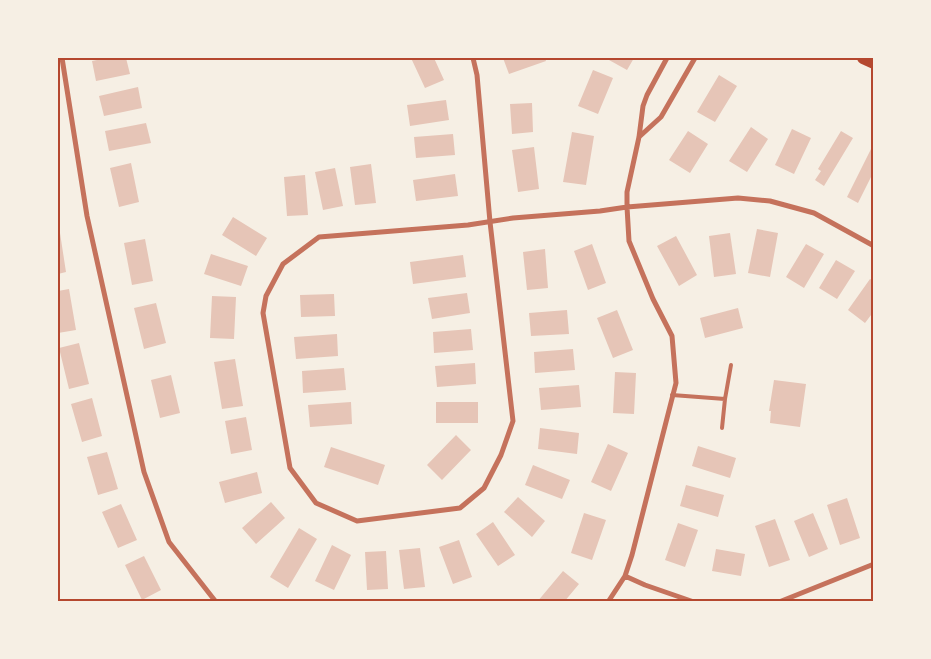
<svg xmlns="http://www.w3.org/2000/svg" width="931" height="659" viewBox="0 0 931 659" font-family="'PT Serif',serif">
<rect width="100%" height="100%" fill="#f6efe4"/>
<!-- building -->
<path fill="#e6c5b7" d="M107,58H126L130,74L96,81L92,61Z
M411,58H434L444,80L425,88Z
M503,58H545L546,61L509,74Z
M610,58H634L627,70L609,60Z
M593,70L613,78L598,114L578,106Z
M719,75L737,86L715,122L697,112Z
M138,87L142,108L104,116L99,96Z
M446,100L449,120L410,126L407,105Z
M532,103L533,132L512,134L510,104Z
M146,123L151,143L109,151L105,131Z
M751,127L768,139L747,172L729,161Z
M792,129L811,138L794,174L775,165Z
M688,131L708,144L690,173L669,160Z
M841,131L853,138L824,186L815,180L821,171L818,169Z
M572,132L594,136L586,185L563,182Z
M453,134L455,155L416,158L414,137Z
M534,147L539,189L518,192L512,150Z
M872,147L874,148V171L858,203L847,197Z
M131,163L139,202L119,207L110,168Z
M371,164L376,203L355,205L350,167Z
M335,168L343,206L323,210L315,172Z
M455,174L458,196L416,201L413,180Z
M305,175L308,215L287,216L284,177Z
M233,217L267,238L256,256L222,235Z
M757,229L778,233L770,277L748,273Z
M60,233L66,272L58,274V234Z
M730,233L736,274L714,277L709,236Z
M676,236L697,275L679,286L657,246Z
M145,239L153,281L132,285L124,243Z
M592,244L606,283L588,290L574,251Z
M806,244L824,254L804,288L786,277Z
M545,249L548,288L527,290L523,252Z
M211,254L248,266L241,286L204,274Z
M463,255L466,277L413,284L410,262Z
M836,260L855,271L837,299L819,288Z
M870,279L874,281V311L865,323L848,310Z
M69,289L76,330L58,333V291Z
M467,293L470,313L432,319L428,298Z
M334,294L335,316L301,317L300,295Z
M212,296L236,297L234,339L210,338Z
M156,303L166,343L144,349L134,308Z
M738,308L743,328L705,338L700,318Z
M567,310L569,334L531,336L529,313Z
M617,310L633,350L613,358L597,318Z
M471,329L473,350L434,353L433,332Z
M337,334L338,356L296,359L294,337Z
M79,343L89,384L69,389L59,348Z
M573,349L575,370L535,373L534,352Z
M235,359L243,406L222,409L214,362Z
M475,363L476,384L437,387L435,366Z
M344,368L346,390L303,393L302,371Z
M615,372L636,373L634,414L613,413Z
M171,375L180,413L160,418L151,380Z
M774,380L806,384L800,427L770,423L771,411H769Z
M579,385L581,407L541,410L539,388Z
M92,398L102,436L82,442L71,404Z
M351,402L352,424L310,427L308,405Z
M436,402H478V423H436Z
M246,417L252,450L231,454L225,421Z
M540,428L579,433L577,454L538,449Z
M456,435L471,450L442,480L427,465Z
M608,444L628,453L611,491L591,482Z
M698,446L736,458L730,478L692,466Z
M331,447L385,465L378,485L324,467Z
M107,452L118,489L98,495L87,457Z
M533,465L570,480L562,499L525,485Z
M257,472L262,493L225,503L219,482Z
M686,485L724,495L718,517L680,506Z
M518,497L545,521L532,537L504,512Z
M847,498L860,538L840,545L827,505Z
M271,502L285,518L256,544L242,528Z
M121,504L137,540L118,548L102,512Z
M584,513L606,520L592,560L571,553Z
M813,513L828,549L809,557L794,521Z
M775,519L790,560L769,567L755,526Z
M493,522L515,555L498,566L476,534Z
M678,523L698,530L685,567L665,560Z
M299,528L317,539L288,588L270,577Z
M459,540L472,577L453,584L439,547Z
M332,545L351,555L334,590L315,581Z
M420,548L425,587L404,589L399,550Z
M716,549L745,554L741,576L712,571Z
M386,551L388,589L367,590L365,552Z
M144,556L161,590L142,600L125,565Z
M563,571L579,584L564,602H537Z"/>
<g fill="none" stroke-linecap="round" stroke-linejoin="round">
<!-- service -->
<path stroke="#c5725c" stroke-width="4" d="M672,395L725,399
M722,428L725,399L731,365"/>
<!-- minor -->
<path stroke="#c5725c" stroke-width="5" d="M62,58L87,216L144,472L169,542L216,602
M473,58L477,75L490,222L513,421L501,455L484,488L460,508L357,521L316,503L290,468L263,313L266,296L283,264L319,237L468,225L513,218L600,211L627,207L738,198L770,201L814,213L874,246
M639,137L661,117L695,58
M625,576L645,585L694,602
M608,602L625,576L632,555L676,383L672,336L653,299L629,241L627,207V192L639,137L643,106L647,95L667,58
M779,602L874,564"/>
<!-- trunk -->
<path stroke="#b5482f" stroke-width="12" d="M863,58L874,63"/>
</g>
<!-- border -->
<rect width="931" height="659" fill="none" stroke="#f6efe4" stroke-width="118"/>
<rect x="59" y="59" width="813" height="541" fill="none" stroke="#b5482f" stroke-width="2"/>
</svg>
